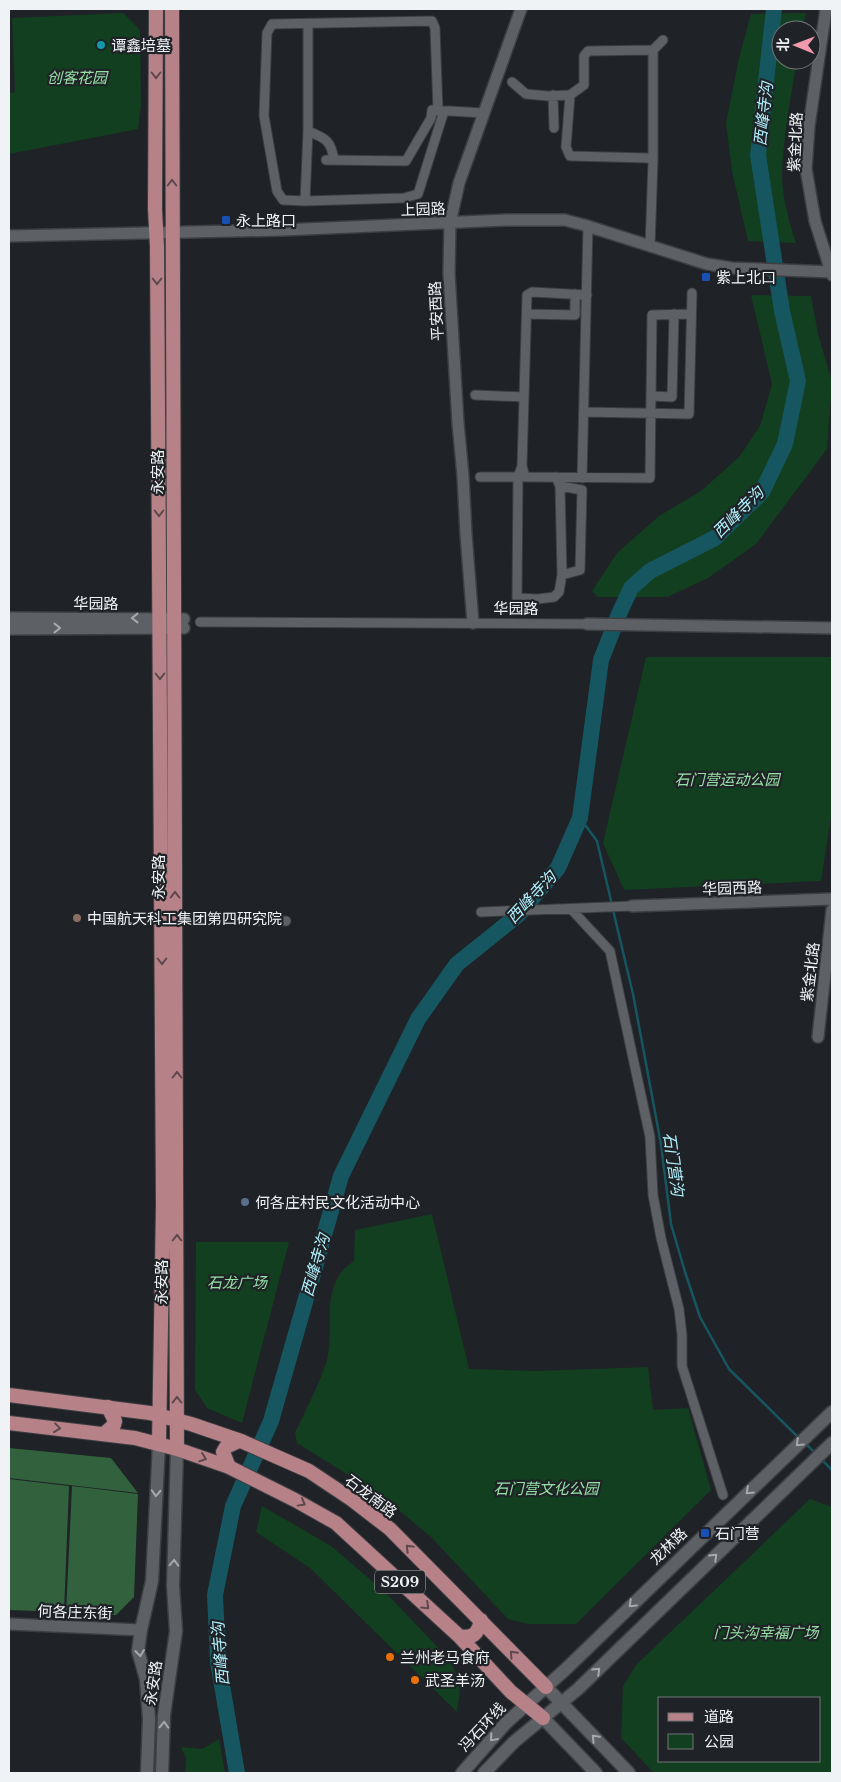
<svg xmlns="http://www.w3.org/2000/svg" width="841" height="1782" viewBox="0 0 841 1782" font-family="'Libre Baskerville','Noto Sans SC',serif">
<rect width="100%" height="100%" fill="#1f2226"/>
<!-- green -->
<path fill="#123f20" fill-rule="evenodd" d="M123,13L140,30L141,105L138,129L9,154V93L15,92L12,18Z
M806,13L802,30H781V60H797C791,96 783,138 782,175C782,196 789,222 796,243L748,241L732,171L726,123L739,58L751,14Z
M751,295L811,296L818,334L832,382L827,449L756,544L708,578L667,597H598L592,591L617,553L659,516L701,491L739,457L760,426L772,384Z
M646,657H832V810L821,881L624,890L603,843Z
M432,1214L469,1369L536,1371L648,1367L653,1410L688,1408L711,1490L576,1624H528L508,1619L431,1537L382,1496L297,1443L295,1433C305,1411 318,1387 326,1363C335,1334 322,1301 340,1274C343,1269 349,1265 354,1261L355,1230Z
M196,1242H289L242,1423L207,1408L195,1390Z
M810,1499L832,1507V1773H654L621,1738L623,1686L636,1665ZM660,1698H820V1761H660Z
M262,1506L331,1546L386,1593L449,1659L457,1676L460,1691L457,1712L310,1568L256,1532Z
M219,1739L225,1773H185L186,1758L181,1747L202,1749Z"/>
<!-- forest -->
<path fill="#31623d" d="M9,1448L111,1458L138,1493L9,1478Z
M9,1479L69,1486L64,1612L9,1610Z
M72,1486L138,1494L134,1597L116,1615L66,1613Z"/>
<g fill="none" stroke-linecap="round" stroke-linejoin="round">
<!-- stream -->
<path stroke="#165661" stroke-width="2.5" d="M580,818L597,841L612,905
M613,910L633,994L661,1144L671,1224L685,1272L700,1317L729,1369L799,1438
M805,1443L815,1453
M821,1459L832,1470"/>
<!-- river -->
<path stroke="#165661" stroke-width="16" d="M237,1773L218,1662L215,1595L233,1506L271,1421L341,1176L418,1019L457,964L518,915L558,868L580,818L601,660L619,614L631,588L650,571L715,538L762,492L785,444L798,381L782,311L758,155L774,9"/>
<!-- minor casing -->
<g stroke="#3c3e42" stroke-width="11">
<path id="minor" d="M308,24V131L305,201L404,198L418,194L444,111
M653,50L663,40
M512,82L526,94L548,96L570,95L566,147L570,156L648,158L653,161L650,247
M553,95L554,128
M570,95L584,85V56L588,51L653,50V161
M308,131C325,138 331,140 334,160
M326,160L406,161L431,118L432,110L484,113
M305,201L283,200L277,191L264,116L267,33L272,24L432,21L435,28L438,111
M587,295L532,292L527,295L522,466L525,477L650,478L652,315L691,314
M527,314L575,315V294
M475,395L524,397
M651,396L672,397L674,314
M584,412L689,414L692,293
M522,466L518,477L517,598L538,599L554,597L559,592L562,575
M480,477H518
M556,477L560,486L582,490L580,570L562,575L560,486
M582,478L588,226
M200,622L587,624
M571,909L610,951L650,1137L653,1195L661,1238L679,1309L682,1335V1366L723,1495
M481,912L632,906
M175,920L286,921"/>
</g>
<!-- tertiary casing -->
<g stroke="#3c3e42" stroke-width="14">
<path id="tertiary" d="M826,9L809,126L806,169L815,221L832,275
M9,236L283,230L506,220H565L584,225L707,264L732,268L832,272
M9,618L184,619
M473,623L466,534L463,476L458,423L449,273L450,223L459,183L521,9
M587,624L832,628
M9,629L184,628
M632,906L832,899
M818,1037L832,910
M9,1624L141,1630"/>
</g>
<!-- secondary casing -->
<g stroke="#3c3e42" stroke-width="15">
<path id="secondary" d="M546,1687L629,1773
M543,1718L596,1773
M147,1773L149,1719L146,1679L138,1651L141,1630L152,1581L159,1444
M162,1773L164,1715L176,1631L173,1586L177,1449
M462,1773L506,1723L567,1668L832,1412
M484,1773L514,1742L578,1689L832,1443"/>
</g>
<!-- primary casing -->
<g stroke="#3c3e42" stroke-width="16">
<path id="primary" d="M156,9L155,209L157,247L163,1205L159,1444
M172,9L177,1449
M9,1395L150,1413L191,1424L241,1441L309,1471L351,1499L390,1529L546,1687
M9,1423L135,1438L177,1449L229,1467L295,1500L336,1523L459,1636L511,1692L543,1718
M104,1434L114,1425L115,1421L108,1407
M229,1467L223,1452L226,1447L239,1441
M459,1636C473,1639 478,1634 481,1620"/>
</g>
<!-- minor -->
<use href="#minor" stroke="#5d6166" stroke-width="9"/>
<!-- tertiary -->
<use href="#tertiary" stroke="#5d6166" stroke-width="11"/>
<!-- secondary -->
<use href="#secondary" stroke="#5d6166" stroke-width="12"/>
<!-- primary -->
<use href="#primary" stroke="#b78188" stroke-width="14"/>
</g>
<!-- one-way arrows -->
<defs><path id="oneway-chevron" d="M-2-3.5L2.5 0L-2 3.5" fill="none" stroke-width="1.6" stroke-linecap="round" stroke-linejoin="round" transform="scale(1.25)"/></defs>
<g stroke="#5c484d">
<use href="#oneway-chevron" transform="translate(156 75) rotate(90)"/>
<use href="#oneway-chevron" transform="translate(172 183) rotate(-90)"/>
<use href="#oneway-chevron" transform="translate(157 281) rotate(90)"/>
<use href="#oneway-chevron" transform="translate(159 513) rotate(90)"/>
<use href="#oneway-chevron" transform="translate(160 676) rotate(90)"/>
<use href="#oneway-chevron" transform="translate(175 895) rotate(-90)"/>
<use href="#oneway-chevron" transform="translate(162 961) rotate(90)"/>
<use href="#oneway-chevron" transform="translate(177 1075) rotate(-90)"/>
<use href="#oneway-chevron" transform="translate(177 1238) rotate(-90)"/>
<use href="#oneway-chevron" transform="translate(177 1400) rotate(-90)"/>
<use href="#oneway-chevron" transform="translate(57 1428) rotate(7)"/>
<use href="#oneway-chevron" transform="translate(203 1458) rotate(19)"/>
<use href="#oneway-chevron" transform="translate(302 1503) rotate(29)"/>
<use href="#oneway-chevron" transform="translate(409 1548) rotate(-135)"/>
<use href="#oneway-chevron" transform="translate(426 1606) rotate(43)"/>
<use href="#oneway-chevron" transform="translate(513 1654) rotate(-133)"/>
</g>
<g stroke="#a6aaae">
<use href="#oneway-chevron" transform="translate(135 618) rotate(180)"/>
<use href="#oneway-chevron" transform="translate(57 628)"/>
<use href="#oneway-chevron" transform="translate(799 1443) rotate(136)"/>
<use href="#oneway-chevron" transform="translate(749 1491) rotate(137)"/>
<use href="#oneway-chevron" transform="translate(156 1493) rotate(93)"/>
<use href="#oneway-chevron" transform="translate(714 1557) rotate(-44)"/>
<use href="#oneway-chevron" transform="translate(174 1563) rotate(-88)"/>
<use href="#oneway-chevron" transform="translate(632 1604) rotate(136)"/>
<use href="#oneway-chevron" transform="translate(140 1653) rotate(83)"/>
<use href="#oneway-chevron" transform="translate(597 1671) rotate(-44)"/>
<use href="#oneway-chevron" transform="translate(164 1725) rotate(-88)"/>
<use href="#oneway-chevron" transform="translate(493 1738) rotate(131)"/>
<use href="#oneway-chevron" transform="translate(595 1738) rotate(-134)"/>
</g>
<!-- markers -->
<circle fill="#0f9aa8" stroke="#1f2226" stroke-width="2" cx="101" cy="45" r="5"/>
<g fill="#1a4fb4" stroke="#1f2226" stroke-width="2">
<rect x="221" y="215" width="10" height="10" rx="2.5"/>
<rect x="701" y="272" width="10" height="10" rx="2.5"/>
<rect x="700" y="1528" width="10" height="10" rx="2.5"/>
</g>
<circle fill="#8d6e63" stroke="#1f2226" stroke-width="2" cx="77" cy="918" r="5"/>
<circle fill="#5c6f8a" stroke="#1f2226" stroke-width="2" cx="245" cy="1202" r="5"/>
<g fill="#e8710a" stroke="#1f2226" stroke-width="2">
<circle cx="390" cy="1657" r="5"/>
<circle cx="415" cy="1680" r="5"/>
</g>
<g text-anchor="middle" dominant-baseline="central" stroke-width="4.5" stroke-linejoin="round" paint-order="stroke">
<!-- shield labels -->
<rect fill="#1f2226" stroke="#b1b4b7" stroke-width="1" x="375" y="1570.5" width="50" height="23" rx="4"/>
<g font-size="14" font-weight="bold" fill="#f0f3f5">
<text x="400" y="1582">S209</text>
</g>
<!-- poi labels -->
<g font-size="15" fill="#f0f3f5" stroke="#1f2226" text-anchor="start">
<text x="111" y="45">谭鑫培墓</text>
<text x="236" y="220">永上路口</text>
<text x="716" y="277">紫上北口</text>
<text x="87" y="918">中国航天科工集团第四研究院</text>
<text x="255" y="1202">何各庄村民文化活动中心</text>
<text x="715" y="1533">石门营</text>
<text x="400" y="1657">兰州老马食府</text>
<text x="425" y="1680">武圣羊汤</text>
</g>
<!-- park labels -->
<g font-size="15" font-style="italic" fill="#95e0a5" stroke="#1f2226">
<text x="77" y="77">创客花园</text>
<text x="727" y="779">石门营运动公园</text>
<text x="237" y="1282">石龙广场</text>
<text x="546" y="1488">石门营文化公园</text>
<text x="766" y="1632">门头沟幸福广场</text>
</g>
<!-- street labels -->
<g font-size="15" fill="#f0f3f5" stroke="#1f2226">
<text transform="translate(795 142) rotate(-87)">紫金北路</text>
<text transform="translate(423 209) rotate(-2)">上园路</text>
<text transform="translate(436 311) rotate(-93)">平安西路</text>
<text transform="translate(157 472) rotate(-90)">永安路</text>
<text x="96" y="603">华园路</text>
<text x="516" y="608">华园路</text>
<text transform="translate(158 877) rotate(-90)">永安路</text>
<text transform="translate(732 888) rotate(-2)">华园西路</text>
<text transform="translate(810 972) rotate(-83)">紫金北路</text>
<text transform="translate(161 1282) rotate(-90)">永安路</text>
<text transform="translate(371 1496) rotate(37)">石龙南路</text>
<text transform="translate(668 1546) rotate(-44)">龙林路</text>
<text transform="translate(75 1612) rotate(2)">何各庄东街</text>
<text transform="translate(153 1683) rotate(-82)">永安路</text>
<text transform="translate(482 1727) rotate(-47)">冯石环线</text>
</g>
<!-- water labels -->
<g font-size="16" font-style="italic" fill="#afeffc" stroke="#1f2226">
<text transform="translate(763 114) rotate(-84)">西峰寺沟</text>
<text transform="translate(738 512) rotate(-45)">西峰寺沟</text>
<text transform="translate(531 897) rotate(-47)">西峰寺沟</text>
<text transform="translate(674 1164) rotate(82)">石门营沟</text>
<text transform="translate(315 1265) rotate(-74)">西峰寺沟</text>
<text transform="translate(220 1654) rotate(-95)">西峰寺沟</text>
</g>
</g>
<!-- border -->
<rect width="841" height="1782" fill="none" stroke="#f0f3f5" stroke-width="20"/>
<!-- legend -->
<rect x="658" y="1697" width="162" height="65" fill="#1f2226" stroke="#737679"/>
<rect x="668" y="1713" width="25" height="8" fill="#b78188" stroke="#737679"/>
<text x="704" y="1722" font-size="15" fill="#f0f3f5">道路</text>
<rect x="668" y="1734" width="25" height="15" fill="#123f20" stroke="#737679"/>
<text x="704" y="1747" font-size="15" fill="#f0f3f5">公园</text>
<!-- north arrow -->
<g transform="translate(796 45) rotate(271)"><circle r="24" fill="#1f2226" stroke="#737679"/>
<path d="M0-4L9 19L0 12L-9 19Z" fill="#f29aad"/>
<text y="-8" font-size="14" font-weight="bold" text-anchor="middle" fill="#f0f3f5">北</text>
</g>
</svg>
